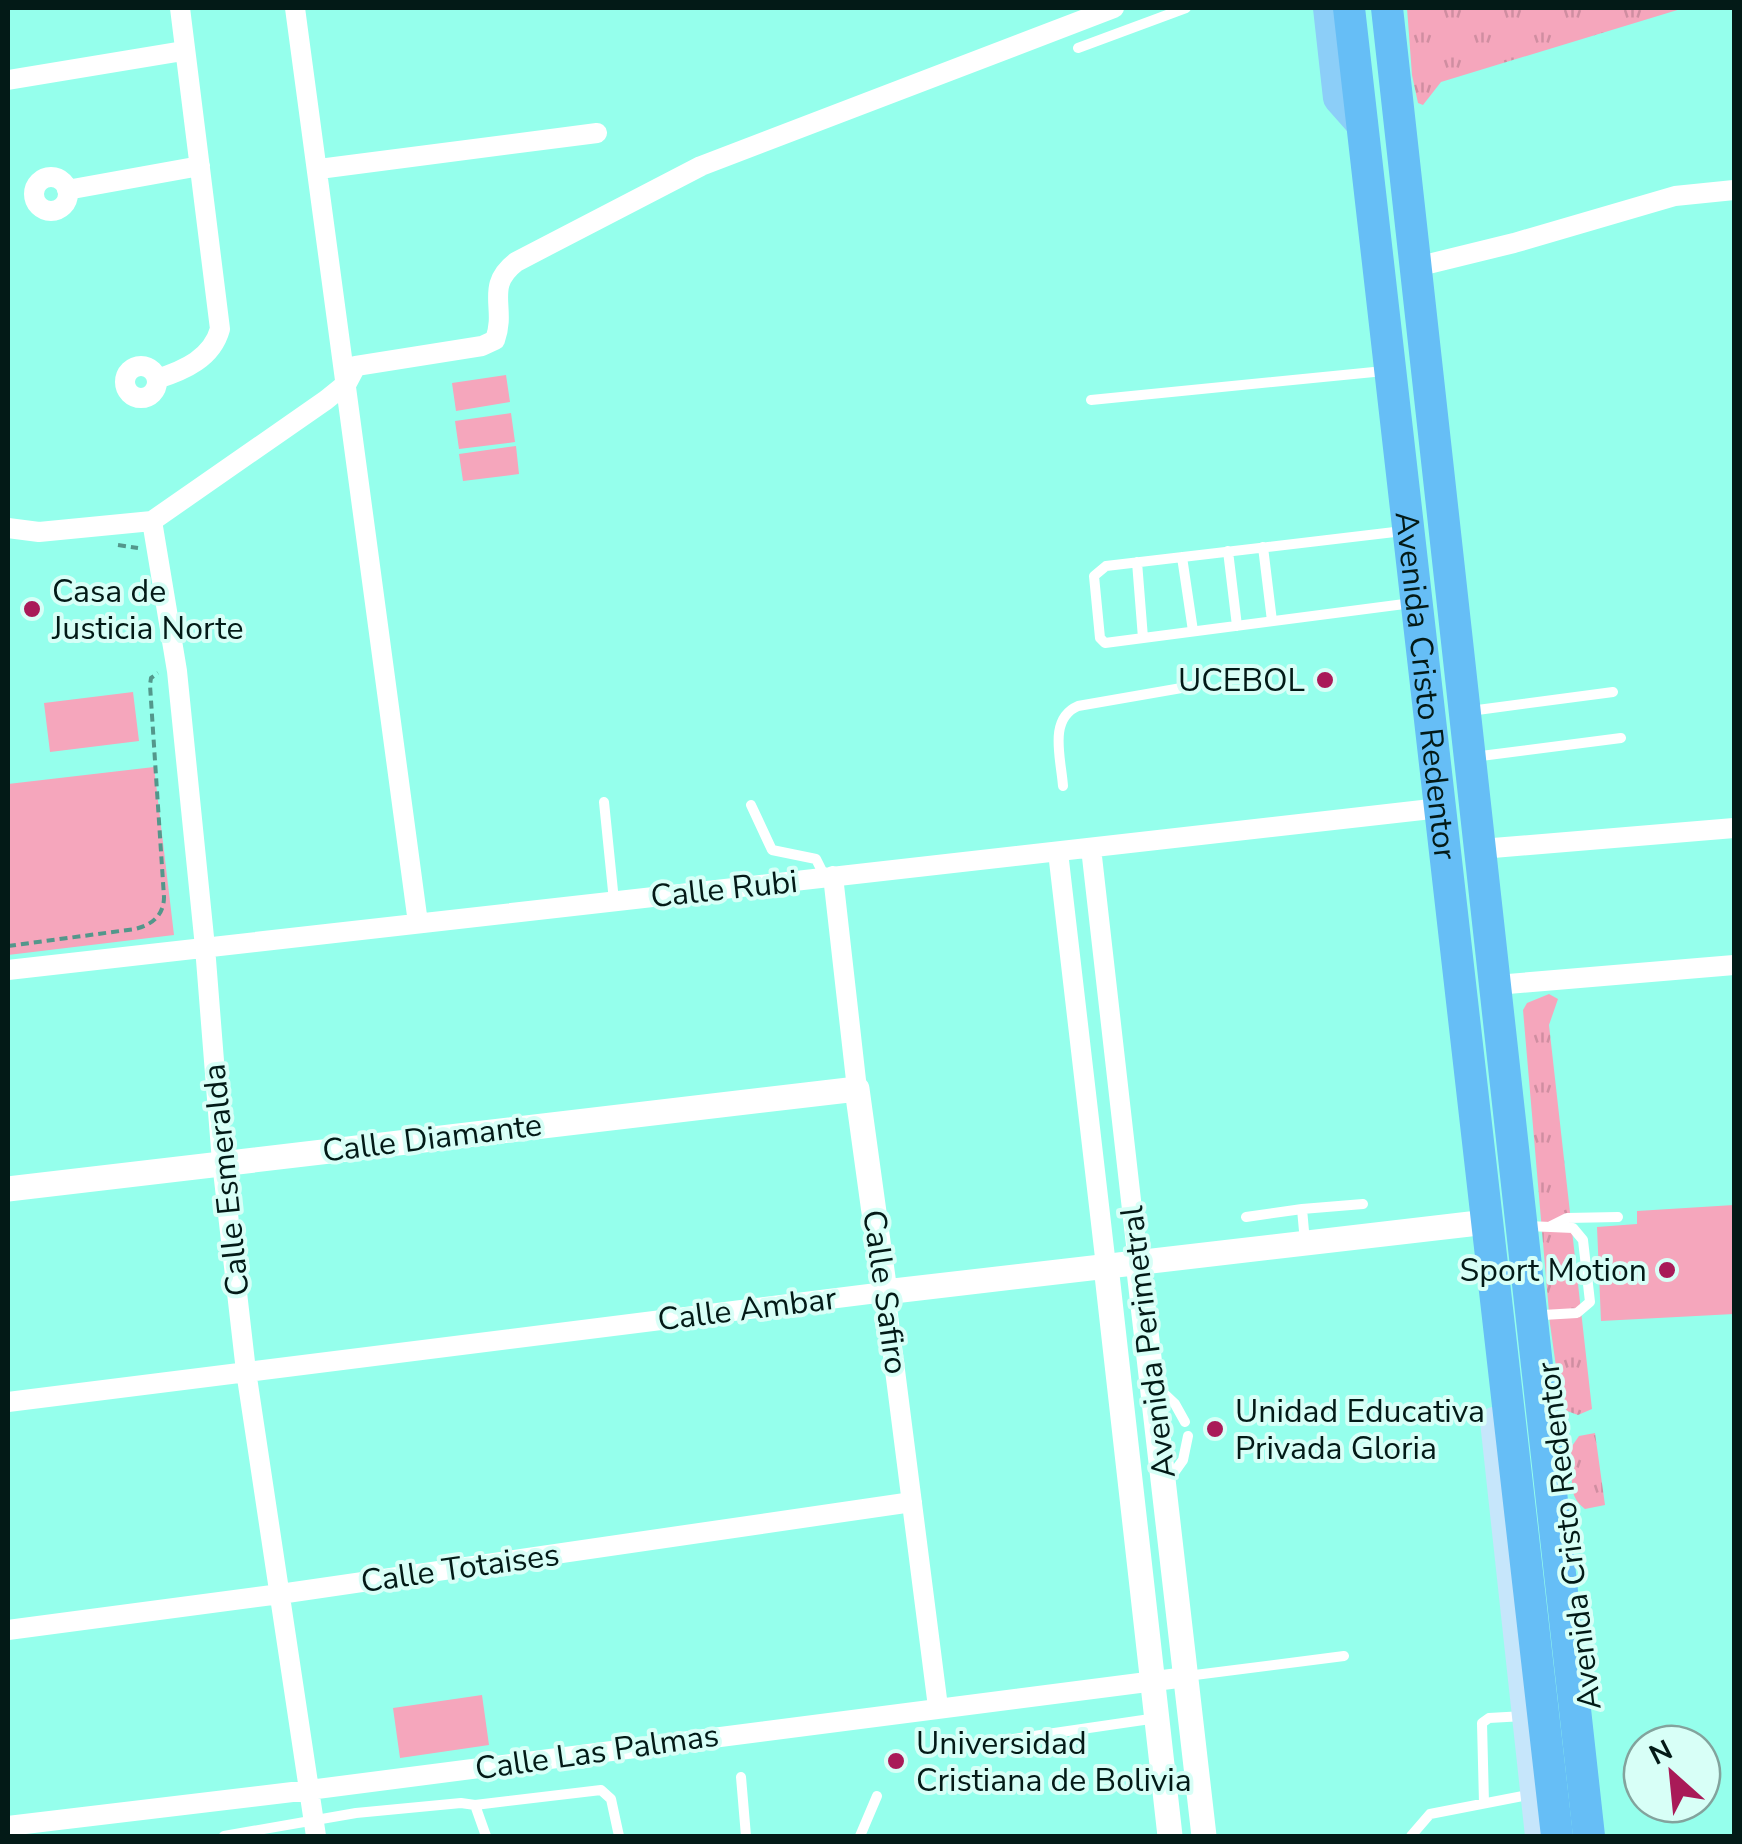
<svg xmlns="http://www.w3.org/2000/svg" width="1742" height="1844" viewBox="0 0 1742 1844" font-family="'Nunito Sans',sans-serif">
<defs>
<pattern id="grass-tufts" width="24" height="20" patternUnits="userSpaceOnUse" patternTransform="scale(2.5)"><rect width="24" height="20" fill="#f5a6bc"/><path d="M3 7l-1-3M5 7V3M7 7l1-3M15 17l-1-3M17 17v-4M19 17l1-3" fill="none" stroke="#d08ea1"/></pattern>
</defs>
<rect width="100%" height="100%" fill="#95ffec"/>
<!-- grass -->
<path fill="url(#grass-tufts)" d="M1407,8H1684L1441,82L1423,105L1418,103L1412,75Z
M1549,994L1558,999L1549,1025L1592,1409L1578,1415L1567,1411L1561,1402L1550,1324L1523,1010L1527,1003Z
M1595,1433L1605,1505L1585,1509C1563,1493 1577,1472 1570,1449L1579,1436Z"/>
<!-- pitch -->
<path fill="#f5a6bc" d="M506,375L510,402L456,411L452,383Z
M511,413L515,442L459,449L455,421Z
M516,446L519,474L463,481L459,454Z
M133,692L139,741L50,752L44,703Z
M154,767L174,935L8,955V784Z
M1734,1205V1314L1601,1321L1597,1227L1637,1224V1211Z
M482,1695L489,1745L400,1758L393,1708Z"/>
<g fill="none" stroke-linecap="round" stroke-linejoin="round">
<!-- path -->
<path stroke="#53978b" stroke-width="4" stroke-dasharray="8 5" stroke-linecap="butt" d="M118,545L138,548
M8,946L135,929C152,925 164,915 164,897L150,685L151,678L158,673"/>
<!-- service -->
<path stroke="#fff" stroke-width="10" d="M1078,48L1186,8
M1091,400L1384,371
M1403,531L1106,566L1094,576L1100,638L1105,643L1412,603
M1263,547L1272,621
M1228,551L1237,626
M1182,557L1193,631
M1137,562L1143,638
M1470,711L1613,692
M1473,757L1621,738
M1063,786C1061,758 1048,719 1078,706L1193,686
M604,802L614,901
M751,805L772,850L816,859L825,877
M1302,1209L1363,1204
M1246,1217L1302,1209L1305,1242
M1528,1226L1573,1228L1583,1240L1590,1302L1577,1313L1543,1315
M1551,1226L1567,1218L1618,1217
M1158,1388L1175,1404L1185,1422
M1168,1481L1183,1460L1188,1436
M1187,1676L1344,1656
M1000,1741L1157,1718
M741,1777L746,1836
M1484,1803L1482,1723L1489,1718L1524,1716
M475,1805L601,1790L611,1799L619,1836
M224,1836L356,1813L461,1803L475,1805L486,1836
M860,1836L877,1796
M1411,1836L1430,1814L1533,1794"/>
<!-- minor -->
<path stroke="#fff" stroke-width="20" d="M295,8L418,923
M8,80L183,51
M319,169L597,133
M34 194a17 17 0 1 1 34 0a17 17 0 1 1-34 0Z
M67,190L200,166
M1416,267L1514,243L1675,196L1734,190
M125 382a16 16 0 1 1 32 0a16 16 0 1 1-32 0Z
M157,379C185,370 212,358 220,329L180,8
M152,521L177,671L205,947L222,1162L246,1371L316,1836
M8,528L39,532L152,521L326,400L347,383L356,366L482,346L495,340C507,307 484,287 516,262L701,166L1114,8
M1091,848L1138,1262
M1481,849L1734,828
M1058,852L1106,1266
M833,876L857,1089
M8,970L1440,808
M1496,985L1734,965
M8,1402L885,1292L938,1707
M8,1630L280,1594L912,1502
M8,1826L309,1790L1186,1677"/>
<!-- tertiary -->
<path stroke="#fff" stroke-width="25" d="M8,1189L857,1089L885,1292L1487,1222
M1138,1262L1204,1836
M1106,1266L1170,1836"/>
<!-- secondary -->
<path stroke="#c6e6fb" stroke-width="28" d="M1494,1421L1539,1836"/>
<!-- primary -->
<path stroke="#8ccef8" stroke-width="32" d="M1329,8L1339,98L1362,124"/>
<!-- trunk -->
<g stroke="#66bef6" stroke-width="32">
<path id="s1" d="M1349,8L1557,1836"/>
<path d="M1387,8L1589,1836"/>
</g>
</g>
<!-- markers -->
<g fill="#a91a58" stroke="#d8fff7" stroke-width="4">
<circle cx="32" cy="609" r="10"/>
<circle cx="1325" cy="680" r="10"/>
<circle cx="1667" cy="1270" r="10"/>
<circle cx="1215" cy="1429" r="10"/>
<circle cx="896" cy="1761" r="10"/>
</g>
<g text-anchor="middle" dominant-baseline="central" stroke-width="8" stroke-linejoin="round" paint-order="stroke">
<!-- poi labels -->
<g font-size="32" fill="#031a17" stroke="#d8fff7" text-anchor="start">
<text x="52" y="591">Casa de<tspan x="52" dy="37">Justicia Norte</tspan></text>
<text x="1305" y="680" text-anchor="end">UCEBOL</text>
<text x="1647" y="1270" text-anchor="end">Sport Motion</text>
<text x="1235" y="1411">Unidad Educativa<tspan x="1235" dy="37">Privada Gloria</tspan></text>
<text x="916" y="1743">Universidad<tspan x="916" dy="37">Cristiana de Bolivia</tspan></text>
</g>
<!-- street labels -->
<g font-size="32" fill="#031a17" stroke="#d8fff7">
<text stroke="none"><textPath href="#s1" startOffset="682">Avenida Cristo Redentor</textPath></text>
<text transform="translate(724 889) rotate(-6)">Calle Rubi</text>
<text transform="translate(432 1138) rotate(-7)">Calle Diamante</text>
<text transform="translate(226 1180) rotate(-96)">Calle Esmeralda</text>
<text transform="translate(885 1292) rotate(82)">Calle Safiro</text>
<text transform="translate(747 1309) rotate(-7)">Calle Ambar</text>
<text transform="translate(1148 1342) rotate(-97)">Avenida Perimetral</text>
<text transform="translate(1569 1536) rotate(-97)">Avenida Cristo Redentor</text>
<text transform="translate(460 1568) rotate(-8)">Calle Totaises</text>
<text transform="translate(597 1752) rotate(-8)">Calle Las Palmas</text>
</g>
</g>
<!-- border -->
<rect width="1742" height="1844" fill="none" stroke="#031a17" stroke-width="20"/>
<!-- north arrow -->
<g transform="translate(1672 1774) rotate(333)"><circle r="48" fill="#d8fff7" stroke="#83a39d" stroke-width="2.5"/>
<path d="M0-8L18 38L0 25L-18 38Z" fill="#a91a58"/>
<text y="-15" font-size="28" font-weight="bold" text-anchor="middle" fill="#031a17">N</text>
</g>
</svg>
